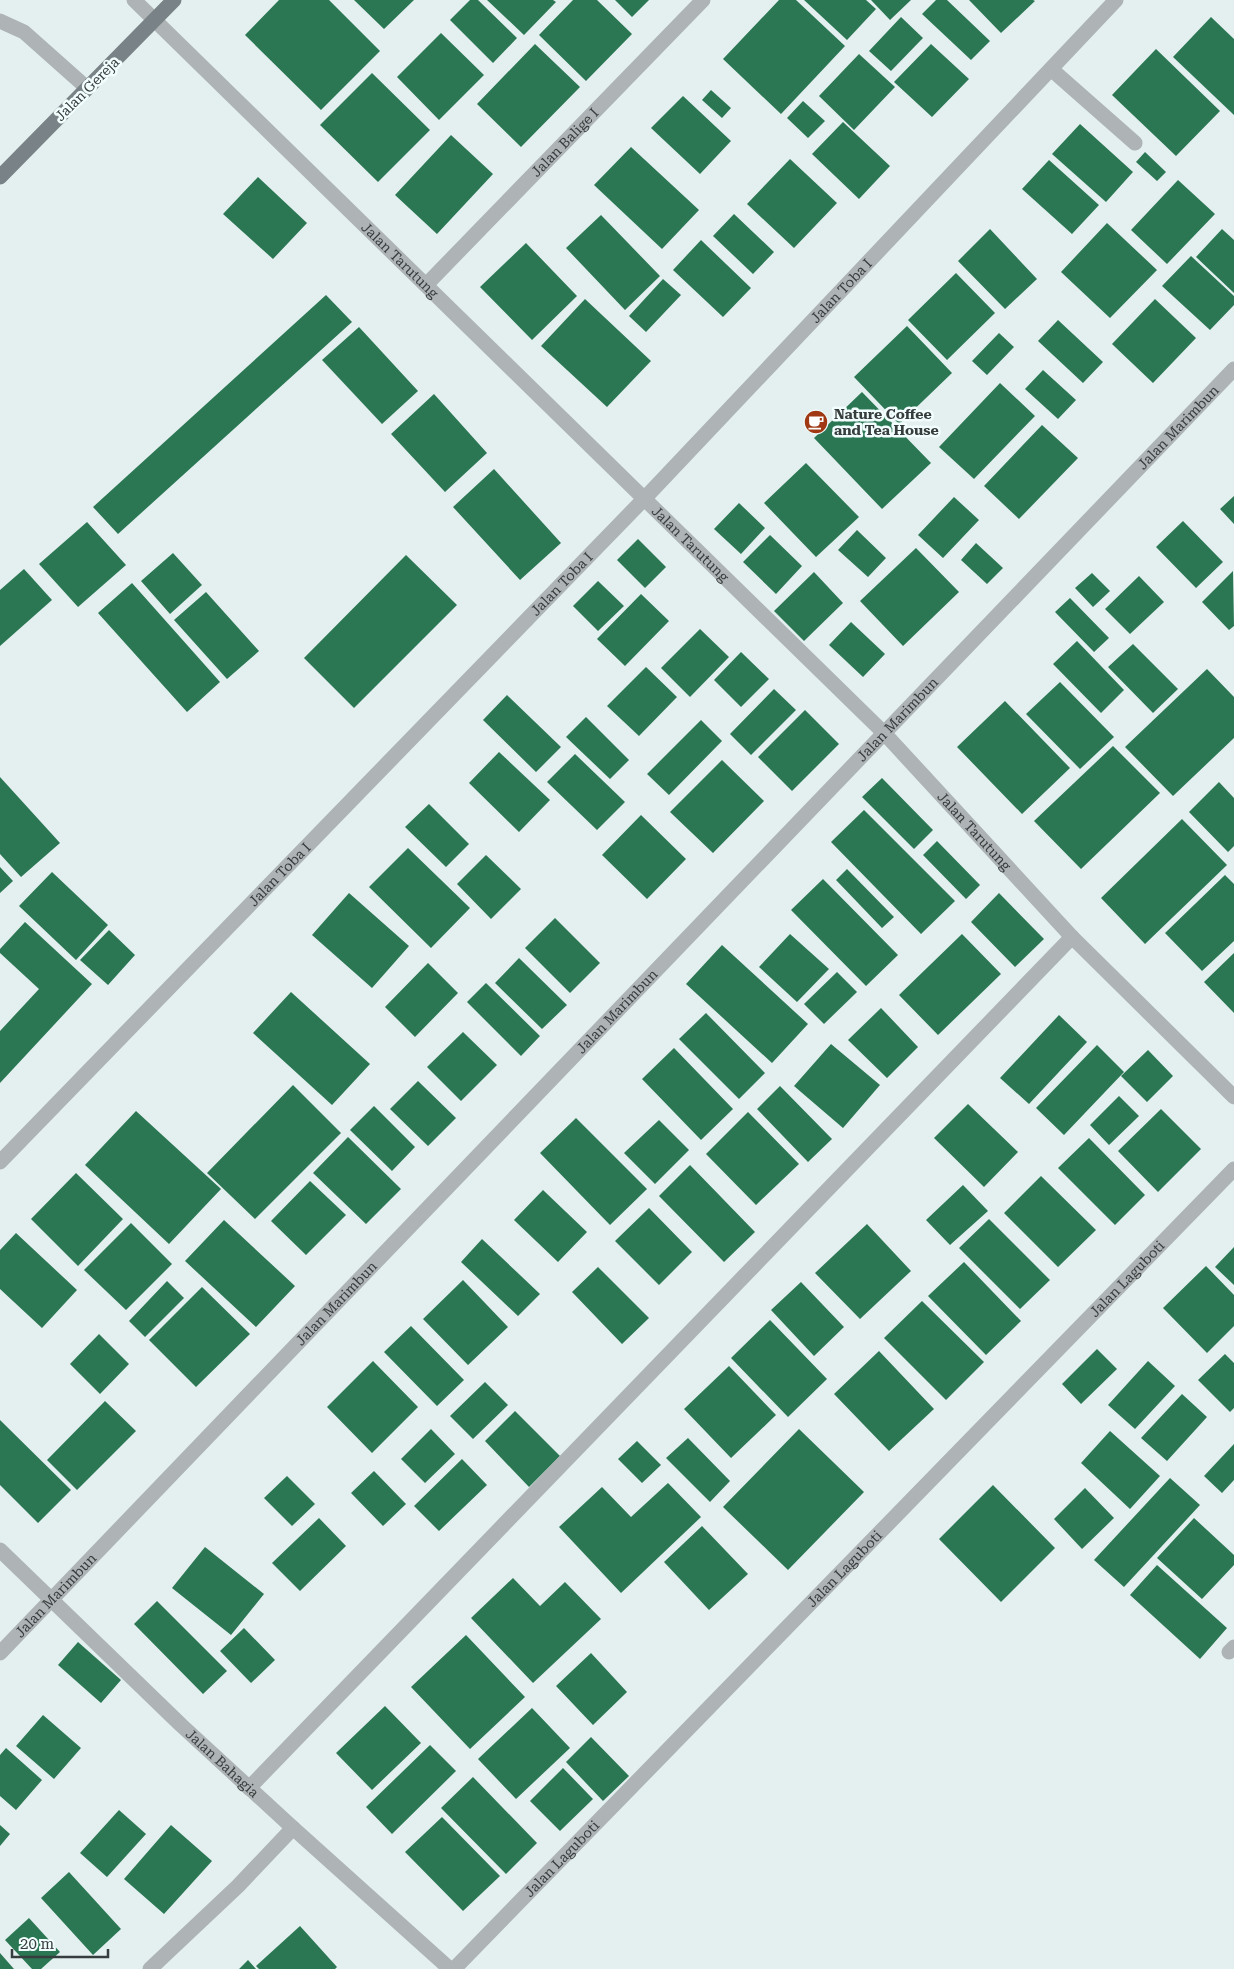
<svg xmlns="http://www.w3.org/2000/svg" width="1234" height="1969" viewBox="0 0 1234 1969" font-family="'Roboto Serif',serif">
<rect width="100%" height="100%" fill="#e3f0ef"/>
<!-- building -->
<path fill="#2b7754" d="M279,0H329L380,51L321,110L245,35Z
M354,0H414L384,29Z
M470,0H478L517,38L493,63L450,20Z
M487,0H553L556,2L524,35Z
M573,0H597L632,34L586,81L539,35Z
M615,0H649L632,17Z
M779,0H796L845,46L781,114L723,59Z
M804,0H866L876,9L847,40Z
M871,0H911L890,20Z
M936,0H947L990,41L971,60L922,14Z
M969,0H1033L1035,1L1001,33Z
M901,17L923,38L891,71L869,51Z
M1211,17L1234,39V115L1173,57Z
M441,33L484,75L439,120L397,77Z
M535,44L580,87L521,147L477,104Z
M931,44L969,79L932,117L894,82Z
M1156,49L1220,111L1176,156L1112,95Z
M859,54L895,87L854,130L819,96Z
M372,73L430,130L378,182L320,125Z
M711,90L731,108L722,118L702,100Z
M683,96L731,141L700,174L651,128Z
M803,101L825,121L808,138L787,118Z
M843,122L890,166L859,199L812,154Z
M1080,124L1133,172L1106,202L1052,154Z
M451,135L493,174L437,234L395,195Z
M631,147L699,210L662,249L594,185Z
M1145,152L1166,172L1157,181L1136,162Z
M790,159L837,203L794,248L747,204Z
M1049,160L1099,205L1072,234L1022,189Z
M258,177L307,223L273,259L223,214Z
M1178,180L1215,214L1167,264L1131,230Z
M734,214L774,252L753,274L713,236Z
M601,215L660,276L625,310L566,248Z
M1107,223L1157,270L1110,318L1061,272Z
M990,229L1037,279L1005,309L958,261Z
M1222,229L1234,240V293L1196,257Z
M701,240L751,288L723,317L673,270Z
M526,243L577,296L532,340L480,287Z
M1191,256L1234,296V305L1210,330L1162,286Z
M956,273L995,313L947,360L908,320Z
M663,279L681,295L646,332L629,316Z
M326,295L352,322L118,534L93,507Z
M585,299L651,361L607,407L541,346Z
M1155,299L1196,338L1153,383L1112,344Z
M1058,320L1103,362L1083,383L1038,341Z
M907,326L952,373L899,424L854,377Z
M359,327L418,391L382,424L322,360Z
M999,333L1014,347L987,375L972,361Z
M1043,370L1076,400L1058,419L1025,389Z
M1000,383L1035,416L974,479L939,447Z
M862,392L931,463L882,509L814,438Z
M434,394L487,453L445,492L391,434Z
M1042,425L1078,458L1019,519L984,486Z
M806,463L859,517L816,557L764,503Z
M494,469L561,543L520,580L453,507Z
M1234,496V524L1220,509Z
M954,497L979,520L943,558L918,535Z
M739,503L765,528L741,554L714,529Z
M1183,521L1223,562L1196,588L1156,547Z
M87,522L126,565L78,607L39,564Z
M857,530L886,558L868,577L838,550Z
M770,535L802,566L776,594L743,562Z
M638,539L666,567L645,588L617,560Z
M976,543L1003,568L987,584L961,560Z
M916,548L959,592L903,646L860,601Z
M173,553L202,585L170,614L141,581Z
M406,555L457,605L354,708L304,658Z
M24,569L52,600L0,646V590Z
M1233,571L1234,626L1229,630L1202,602Z
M814,572L843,603L804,641L774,611Z
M1092,573L1110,591L1093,607L1075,588Z
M1139,576L1164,602L1130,634L1105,609Z
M598,581L624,606L598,631L573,606Z
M132,583L220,682L187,712L98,613Z
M206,592L259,651L227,679L174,620Z
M641,594L669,621L625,666L597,639Z
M1070,598L1109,638L1094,652L1055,612Z
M851,622L885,654L863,677L829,645Z
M700,629L729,657L690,697L661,668Z
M1077,641L1124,690L1101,713L1053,664Z
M1133,644L1178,689L1153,713L1108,667Z
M741,652L769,679L741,707L714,680Z
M646,667L677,697L639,736L607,706Z
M1207,669L1234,697V738L1173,796L1125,747Z
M1060,682L1114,737L1080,769L1026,714Z
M774,689L796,710L751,755L730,734Z
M507,695L561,747L536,772L483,720Z
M1005,701L1070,768L1022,814L957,747Z
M805,710L839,744L792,791L758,757Z
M586,717L629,760L610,779L566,737Z
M701,720L722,741L669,795L647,774Z
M1113,746L1160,793L1081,869L1034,821Z
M499,752L550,800L519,832L469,783Z
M575,754L625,802L597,830L547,782Z
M722,760L764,801L713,853L670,812Z
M0,777L60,843L21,877L0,854Z
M882,778L933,830L914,849L862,797Z
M1219,782L1234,798V846L1228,852L1189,812Z
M429,804L469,844L446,867L405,827Z
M864,810L955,901L921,934L831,842Z
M641,815L686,859L647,899L602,855Z
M1182,819L1227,865L1145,944L1101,898Z
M937,841L980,885L966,899L923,855Z
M408,848L470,908L431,948L369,887Z
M486,855L521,889L491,919L457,884Z
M0,867L13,881L0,893Z
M847,869L894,917L882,928L836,880Z
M52,872L108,925L76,960L19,906Z
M1225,875L1234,884V941L1202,971L1165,933Z
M823,879L898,955L866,986L791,910Z
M349,893L409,946L372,988L312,935Z
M999,893L1044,939L1015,967L971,922Z
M555,918L600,963L570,993L525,948Z
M25,922L92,984L0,1083V1031L39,989L0,953V949Z
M109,930L135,955L108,985L80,960Z
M790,934L829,969L797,1002L759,967Z
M962,934L1001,974L938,1035L899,995Z
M722,945L808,1024L772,1063L686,984Z
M1234,953V1013L1204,982Z
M519,958L567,1005L542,1029L495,983Z
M428,963L458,993L415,1037L385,1007Z
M837,972L857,992L824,1024L804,1004Z
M486,983L540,1036L521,1056L467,1002Z
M291,992L370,1064L332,1105L253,1033Z
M881,1008L918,1047L887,1078L848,1040Z
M706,1013L765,1073L739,1099L679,1039Z
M1059,1015L1087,1042L1029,1104L1000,1078Z
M463,1032L497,1065L461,1101L427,1067Z
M831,1044L880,1085L843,1128L794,1086Z
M1097,1045L1124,1072L1064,1135L1036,1108Z
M674,1048L733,1109L701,1140L642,1079Z
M1148,1050L1173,1076L1147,1102L1121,1076Z
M418,1081L456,1118L428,1146L390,1109Z
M293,1085L341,1133L255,1219L207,1173Z
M780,1086L832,1139L808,1162L757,1109Z
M1119,1096L1139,1116L1109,1145L1090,1125Z
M968,1104L1018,1152L984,1187L934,1138Z
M374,1106L415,1147L392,1171L350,1130Z
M1161,1109L1201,1149L1158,1192L1118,1151Z
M136,1111L221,1189L169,1244L85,1165Z
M748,1112L799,1164L756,1205L706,1154Z
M576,1118L647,1189L610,1225L540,1153Z
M659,1120L689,1150L655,1184L624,1153Z
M348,1137L401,1189L366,1224L313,1173Z
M1089,1138L1145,1195L1115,1225L1058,1168Z
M690,1165L755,1232L724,1262L659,1196Z
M76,1173L123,1219L78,1266L31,1219Z
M1041,1176L1096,1230L1058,1267L1004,1213Z
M310,1181L346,1215L306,1255L271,1221Z
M963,1185L988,1211L950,1245L926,1220Z
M543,1190L587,1232L558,1262L514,1220Z
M649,1208L692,1252L659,1285L615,1241Z
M989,1219L1050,1280L1020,1309L959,1248Z
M224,1220L295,1286L256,1327L185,1261Z
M131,1223L172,1264L126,1310L84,1270Z
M867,1224L911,1271L860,1319L815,1273Z
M16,1233L77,1290L42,1328L0,1289V1250Z
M482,1239L540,1294L518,1316L461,1262Z
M1234,1247V1285L1215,1267Z
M964,1262L1021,1321L986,1355L928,1296Z
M1206,1266L1234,1295V1326L1207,1353L1163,1308Z
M598,1267L649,1318L622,1344L572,1292Z
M463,1280L508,1327L468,1365L423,1319Z
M167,1281L184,1298L145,1337L129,1321Z
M801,1282L844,1327L814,1356L771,1310Z
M202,1287L250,1334L196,1387L149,1340Z
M922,1301L984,1362L946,1400L884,1338Z
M770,1320L827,1379L788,1417L731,1358Z
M411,1326L464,1380L437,1406L384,1352Z
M99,1334L129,1364L100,1394L70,1364Z
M1097,1349L1117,1369L1081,1404L1062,1384Z
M879,1351L934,1409L889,1451L834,1394Z
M1225,1354L1234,1363V1408L1230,1412L1198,1380Z
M373,1361L418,1407L372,1453L327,1407Z
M1148,1361L1175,1386L1135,1429L1108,1405Z
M729,1366L776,1415L731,1458L684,1409Z
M485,1382L508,1405L473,1439L450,1416Z
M1182,1394L1207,1417L1167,1461L1141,1438Z
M105,1401L136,1431L77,1490L47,1460Z
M515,1411L560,1456L529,1487L485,1441Z
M0,1420L71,1490L38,1523L0,1485Z
M431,1429L455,1454L425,1483L401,1459Z
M799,1429L864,1492L788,1570L723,1507Z
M1110,1431L1160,1476L1130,1509L1081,1463Z
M688,1438L730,1481L710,1502L666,1458Z
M637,1441L661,1465L642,1483L618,1459Z
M1234,1444V1480L1222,1493L1204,1476Z
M462,1459L487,1485L439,1531L414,1506Z
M374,1471L406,1504L383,1526L351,1493Z
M287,1476L315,1504L292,1526L264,1498Z
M1170,1478L1200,1505L1124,1587L1094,1560Z
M668,1483L701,1517L621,1593L559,1527L602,1487L631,1517Z
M993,1485L1055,1548L1001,1602L939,1539Z
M1085,1488L1114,1518L1082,1549L1054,1519Z
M319,1518L346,1546L300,1591L272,1563Z
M1194,1518L1234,1555V1565L1202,1599L1157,1558Z
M702,1526L748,1574L709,1610L664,1562Z
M205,1547L264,1594L231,1635L172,1588Z
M1157,1565L1227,1628L1200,1659L1130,1595Z
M513,1578L540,1606L565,1582L601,1619L533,1683L471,1618Z
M157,1601L227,1671L203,1694L134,1624Z
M244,1628L275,1660L251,1683L220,1651Z
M466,1635L525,1697L470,1749L411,1687Z
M78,1642L121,1680L101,1703L58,1665Z
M591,1653L627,1692L593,1725L556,1686Z
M385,1706L421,1743L372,1790L336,1753Z
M532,1708L570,1748L516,1799L478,1759Z
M43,1715L81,1748L54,1779L16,1746Z
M591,1737L629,1776L603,1801L566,1762Z
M430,1745L456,1771L392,1834L366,1807Z
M6,1748L42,1780L16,1810L0,1796V1755Z
M563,1768L593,1799L560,1831L530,1801Z
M473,1777L537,1843L506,1874L441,1808Z
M119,1810L146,1834L107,1877L80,1853Z
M442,1817L500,1876L463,1911L405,1852Z
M0,1825L10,1834L0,1846Z
M171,1825L212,1861L164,1914L124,1879Z
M69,1872L121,1929L93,1955L41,1898Z
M29,1918L60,1952L41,1969H32L5,1940Z
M300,1926L337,1967L335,1969H259L256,1966Z
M0,1953L14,1969H0Z
M248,1960L256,1969H239Z"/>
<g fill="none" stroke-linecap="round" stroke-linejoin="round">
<!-- lane -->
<path stroke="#aeb3b5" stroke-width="15" d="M0,21L24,32L87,88
M1051,69L1135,143"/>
<!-- street -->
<g stroke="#aeb3b5" stroke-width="15">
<path id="s1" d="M134,0L885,734L1072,937L1234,1097"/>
<path id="s2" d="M426,285L703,0"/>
<path id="s3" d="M0,1162L644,499L1116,0"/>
<path id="s4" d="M0,1550L181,1725L293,1828L450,1969"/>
<path d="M1229,1652L1234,1647"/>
<path id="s5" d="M0,1653L1234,369"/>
<path d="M249,1788L1072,937"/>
<path d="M150,1969L238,1886L293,1828"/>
<path id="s6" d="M454,1969L1234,1169"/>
</g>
<!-- primary -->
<path stroke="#798286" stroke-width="15" d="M0,177L174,0"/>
</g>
<!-- icons -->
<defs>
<g id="cafe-disc" transform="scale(1.25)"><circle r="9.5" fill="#9f3813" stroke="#f1fefd"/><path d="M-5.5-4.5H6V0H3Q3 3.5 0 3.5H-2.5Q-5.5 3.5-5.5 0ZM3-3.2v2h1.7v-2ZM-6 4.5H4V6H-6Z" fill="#fff"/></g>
</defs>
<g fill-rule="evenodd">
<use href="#cafe-disc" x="816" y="422"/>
</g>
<g text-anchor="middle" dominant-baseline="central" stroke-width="5" stroke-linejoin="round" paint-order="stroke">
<!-- street labels -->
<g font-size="14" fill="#373c3c" stroke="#f1fefd">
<text transform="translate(87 89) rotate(-45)">Jalan Gereja</text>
<text stroke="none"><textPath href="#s2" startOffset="199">Jalan Balige I</textPath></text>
<text stroke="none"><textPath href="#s1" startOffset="372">Jalan Tarutung</textPath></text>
<text stroke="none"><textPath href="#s3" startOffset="1211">Jalan Toba I</textPath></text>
<text stroke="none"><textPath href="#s5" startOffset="1700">Jalan Marimbun</textPath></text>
<text stroke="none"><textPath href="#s1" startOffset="778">Jalan Tarutung</textPath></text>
<text stroke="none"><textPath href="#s3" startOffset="806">Jalan Toba I</textPath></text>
<text stroke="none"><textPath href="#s5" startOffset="1295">Jalan Marimbun</textPath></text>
<text stroke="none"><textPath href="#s1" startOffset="1182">Jalan Tarutung</textPath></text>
<text stroke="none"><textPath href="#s3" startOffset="401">Jalan Toba I</textPath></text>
<text stroke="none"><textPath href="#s5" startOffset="890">Jalan Marimbun</textPath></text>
<text stroke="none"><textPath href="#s6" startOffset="964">Jalan Laguboti</textPath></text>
<text stroke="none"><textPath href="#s5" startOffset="485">Jalan Marimbun</textPath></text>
<text stroke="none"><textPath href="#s6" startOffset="559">Jalan Laguboti</textPath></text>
<text stroke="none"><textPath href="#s5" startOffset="80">Jalan Marimbun</textPath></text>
<text stroke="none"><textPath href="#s4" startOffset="308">Jalan Bahagia</textPath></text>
<text stroke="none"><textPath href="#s6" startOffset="154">Jalan Laguboti</textPath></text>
</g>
<!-- poi labels -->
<g font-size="14" font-weight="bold" fill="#373c3c" stroke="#f1fefd" text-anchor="start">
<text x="834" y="414">Nature Coffee<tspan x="834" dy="16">and Tea House</tspan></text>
</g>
</g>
<!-- scale -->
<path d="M12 1949v8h96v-8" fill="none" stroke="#373c3c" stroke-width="2.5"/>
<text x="20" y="1949" font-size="15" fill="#373c3c" stroke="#f1fefd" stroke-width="4" paint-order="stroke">20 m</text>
</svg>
